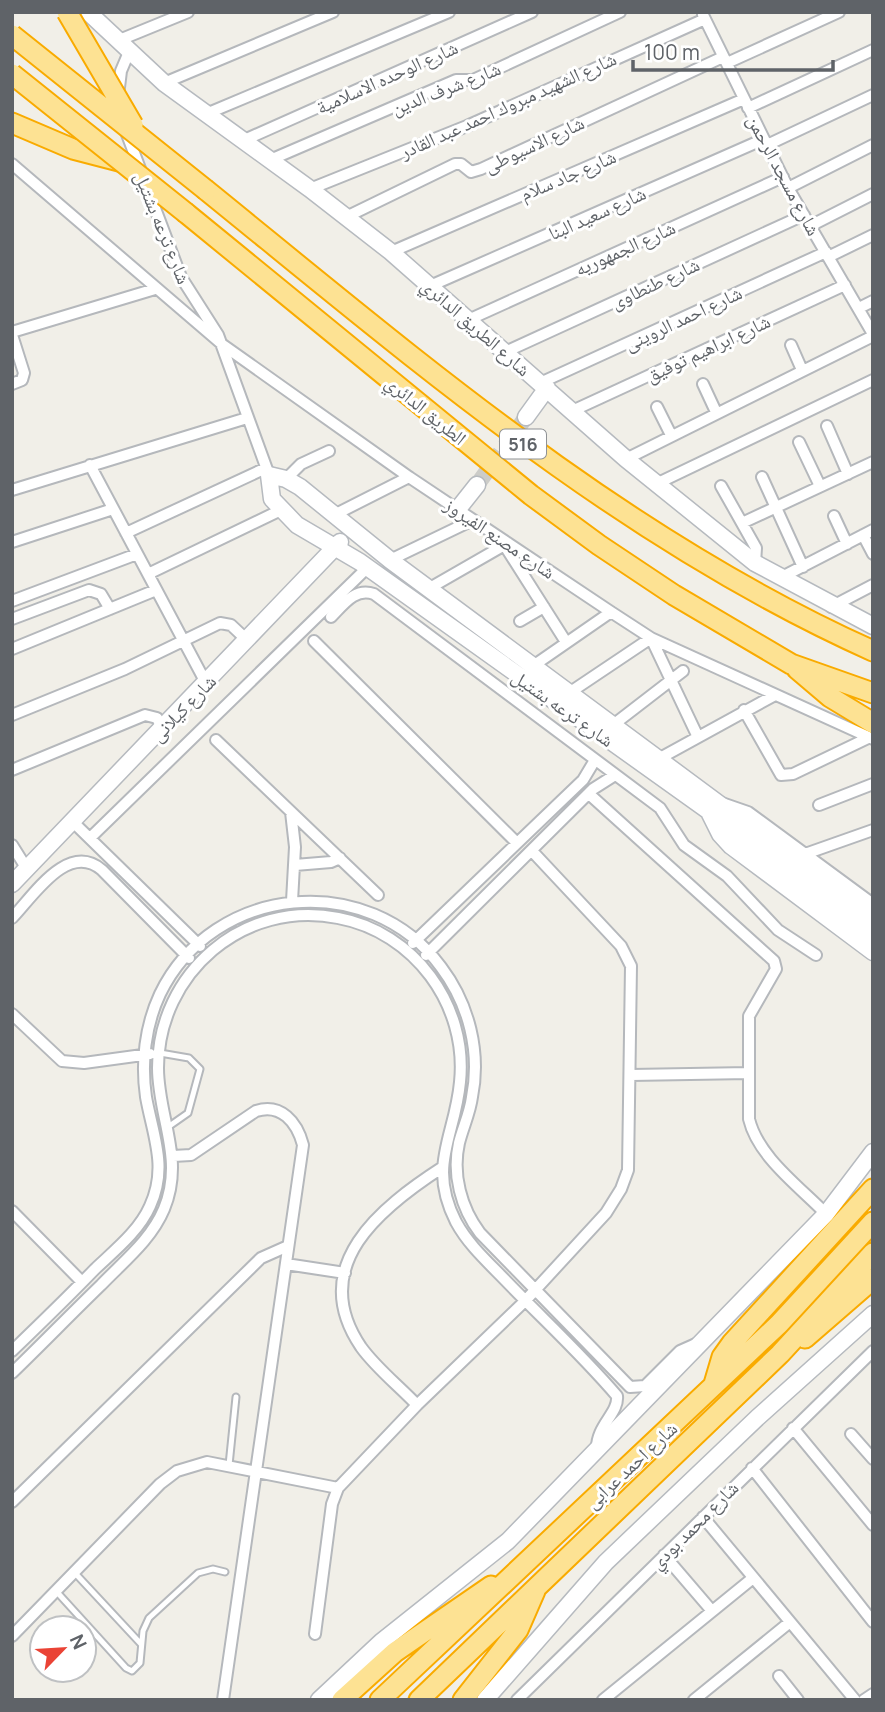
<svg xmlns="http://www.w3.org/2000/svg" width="885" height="1712" viewBox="0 0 885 1712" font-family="Manrope,'Noto Naskh Arabic',sans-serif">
<rect width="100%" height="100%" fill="#f1efe8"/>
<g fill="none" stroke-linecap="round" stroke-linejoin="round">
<!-- secondary-tunnel -->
<path stroke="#ccccc8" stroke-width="16" stroke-dasharray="16 8" stroke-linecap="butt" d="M477,485L526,417"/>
<!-- lane casing -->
<g stroke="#b5b8bc" stroke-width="9">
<path id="lane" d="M160,1053L189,1058L200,1069L188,1113L168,1127
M229,1465L236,1397
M74,1572L141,1644
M56,1591L126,1668L132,1671L140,1663L143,1631L149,1618L198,1573L213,1569L225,1572"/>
</g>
<!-- street casing -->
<g stroke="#b5b8bc" stroke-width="14">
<path id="street" d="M703,15L788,188L873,334
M117,41L188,12
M727,63L839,12
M164,83L333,12
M118,96L121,71L129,52
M748,108L873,50
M206,114L449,12
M125,129L181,277L218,335L269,475
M242,141L532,12
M767,145L873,95
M270,160L456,80H473L620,12
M12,164L223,345L409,477L611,612L651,638L873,739
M788,188L873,145
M310,189L467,126L705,19
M346,217L455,164H461L471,172L481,169L723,57
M810,226L873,194
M391,252L744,99
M828,257L873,235
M430,286L764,139
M859,308L873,301
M468,320L783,177
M12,332L155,289
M12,335L24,373L22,380L12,384
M791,345L802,370
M505,352L804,215
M540,383L826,252
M703,384L716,412
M657,407L671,435
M572,411L845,285
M827,426L848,474
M799,442L820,486
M626,459L873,336
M90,465L206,683
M762,477L803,567
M286,479L301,464L329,451
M656,484L873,380
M721,486L756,548L755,563
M12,490L247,418
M334,515L409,477
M834,516L847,544
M742,523L873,462
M126,533L266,468
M863,535L873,554
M12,542L113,509
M505,546L566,642
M390,560L473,520
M148,574L281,510
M782,577L873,530
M428,589L508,543
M12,601L137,554
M831,607L873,585
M331,617C343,605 355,587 374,594L660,808L684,845L727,876L778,930L816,955
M12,619L89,590L101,594L110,609
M520,621L544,607
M314,641L517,843
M12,649L156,590
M533,666L611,612
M569,693L651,638L697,735
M744,710L781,775L793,774L868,738
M12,715L125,669L220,623L231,625L248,641
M613,725L683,671
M216,740L378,895
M653,762L773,696
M12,770L145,715L157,718L162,728
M589,794L774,961L776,969L749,1016V1119C758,1157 800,1187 826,1214
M722,803L748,812L873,904
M819,805L873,784
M291,812L295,847L292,901
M73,822L200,946
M90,838L368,567
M12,845L27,869
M805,854L873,830
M295,865L331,862L340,858
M12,918C34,895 68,841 102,870L189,958
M413,943L583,780L595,760
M426,955L593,789L615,775
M12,1014L62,1061L84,1063L150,1054
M631,1075L749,1073
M173,1156L191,1155L256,1111C281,1103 297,1122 303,1145L223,1700
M12,1211L82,1282
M286,1264L345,1273
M12,1351C40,1324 68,1297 95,1269C115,1250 139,1231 150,1206C168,1167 153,1136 146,1097C141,1063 145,1026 160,994C213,884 369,869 441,967C469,1004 481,1052 472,1097C470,1113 463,1127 459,1143C452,1174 461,1208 480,1233L630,1387L645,1386L680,1351L698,1343
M12,1373C42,1344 71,1314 101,1285C124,1261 151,1240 164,1209C185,1159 158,1117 158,1068C158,973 244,899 338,918C414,932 468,1005 460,1082C455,1137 427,1165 456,1222C469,1246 490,1264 509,1284C545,1321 584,1357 617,1396C619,1413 596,1426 597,1449
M417,1405C399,1386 376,1368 361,1347C306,1266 381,1207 443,1167
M793,1428L873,1525
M851,1434L873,1459
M752,1468L873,1622
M12,1502L261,1258L288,1246
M703,1517L855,1700
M664,1555L712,1611
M315,1634L332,1504L338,1488L417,1405L525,1301L606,1213L621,1189L628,1170L631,966L621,946L532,851
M12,1636L160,1484L177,1471L207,1462L338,1488
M779,1676L798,1700
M517,1700L873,1351
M603,1700L753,1578
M694,1700L790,1622
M864,1700L873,1694"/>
</g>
<!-- secondary casing -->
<g stroke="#b6babf" stroke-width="19">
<path id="secondary" d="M88,12L164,83L310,189L391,252L626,459L755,563L873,626
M526,417L547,388
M458,509L477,485
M710,814L720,834L731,846L873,952
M12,884L340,542
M873,918L390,560L300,487L286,479L269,475L272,499L297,525L360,562L710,812L873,935
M319,1700L381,1642L508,1541L826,1214L873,1152
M485,1700L606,1562L757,1418L873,1314"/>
</g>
<!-- highway casing -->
<g stroke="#f9ab00" stroke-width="23">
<path id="highway" d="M12,123L73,149L123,162
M206,190C417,361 623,539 873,651
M186,213L531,495L599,545L674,595L791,664L873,693
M797,669L830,697L873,723
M805,1338L873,1279
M714,1384L722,1357L732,1343L873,1189
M342,1700L395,1652L491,1586
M380,1700L779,1324L873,1222
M419,1700L780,1354L873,1253
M463,1700L518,1630L535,1591"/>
</g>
<!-- lane -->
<use href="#lane" stroke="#fff" stroke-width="5"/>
<!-- street -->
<use href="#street" stroke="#fff" stroke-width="10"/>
<!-- secondary -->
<use href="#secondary" stroke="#fff" stroke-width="16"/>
<!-- highway -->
<use href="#highway" stroke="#fde293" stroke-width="19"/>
<!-- highway-bridge casing -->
<g stroke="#f9ab00" stroke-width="23" stroke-linecap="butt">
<path id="highway-bridge" d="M67,12L133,125
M12,35L206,190
M12,74L186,213"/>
</g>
<!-- highway-bridge -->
<use href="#highway-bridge" stroke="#fde293" stroke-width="19"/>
</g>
<g text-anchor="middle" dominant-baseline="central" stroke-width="6" stroke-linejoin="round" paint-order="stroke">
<!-- shield labels -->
<rect fill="#fff" stroke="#8f9295" stroke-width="2" x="500" y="429.5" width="46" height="29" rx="5"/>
<g font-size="18" font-weight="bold" fill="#5f6368">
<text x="523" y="444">516</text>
</g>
<!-- street labels -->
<g font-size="19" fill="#5f6368" stroke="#fff">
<text transform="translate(387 77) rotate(-24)">شارع الوحده الاسلامية</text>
<text transform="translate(446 88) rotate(-21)">شارع شرف الدين</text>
<text transform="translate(508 105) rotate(-24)">شارع الشهيد مبروك احمد عبد القادر</text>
<text transform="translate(534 144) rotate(-25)">شارع الاسيوطى</text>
<text transform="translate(568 175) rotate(-23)">شارع جاد سلام</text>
<text transform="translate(784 175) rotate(62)">شارع مسجد الرحمن</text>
<text transform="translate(597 213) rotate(-24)">شارع سعيد البنا</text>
<text transform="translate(163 228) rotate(68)">شارع ترعه بشتيل</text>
<text transform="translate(625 248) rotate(-24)">شارع الجمهوريه</text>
<text transform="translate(655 283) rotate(-25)">شارع طنطاوى</text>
<text transform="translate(683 318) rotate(-25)">شارع احمد الروينى</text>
<text transform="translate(476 327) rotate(41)">شارع الطريق الدائري</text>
<text transform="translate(708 348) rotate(-25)">شارع ابراهيم توفيق</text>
<text transform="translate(426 410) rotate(39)">الطريق الدائري</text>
<text transform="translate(500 538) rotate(34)">شارع مصنع الفيروز</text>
<text transform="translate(183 708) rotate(-46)">شارع كيلانى</text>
<text transform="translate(563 708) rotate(35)">شارع ترعه بشتيل</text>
<text transform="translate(631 1465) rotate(-43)">شارع احمد عرابى</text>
<text transform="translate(694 1525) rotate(-45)">شارع محمد بودي</text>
</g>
</g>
<!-- border -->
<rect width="885" height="1712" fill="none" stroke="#5f6368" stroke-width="28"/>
<!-- north arrow -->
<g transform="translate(63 1649) rotate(65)"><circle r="33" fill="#ffffff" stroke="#bfc1c3" stroke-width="2"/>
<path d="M0-5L12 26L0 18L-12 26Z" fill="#ea4335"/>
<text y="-10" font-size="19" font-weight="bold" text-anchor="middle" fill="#5f6368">N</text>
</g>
<!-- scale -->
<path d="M633 60v10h200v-10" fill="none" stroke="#5f6368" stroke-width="3.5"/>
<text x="644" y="60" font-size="21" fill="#5f6368" stroke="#ffffff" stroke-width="5" paint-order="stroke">100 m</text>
</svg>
